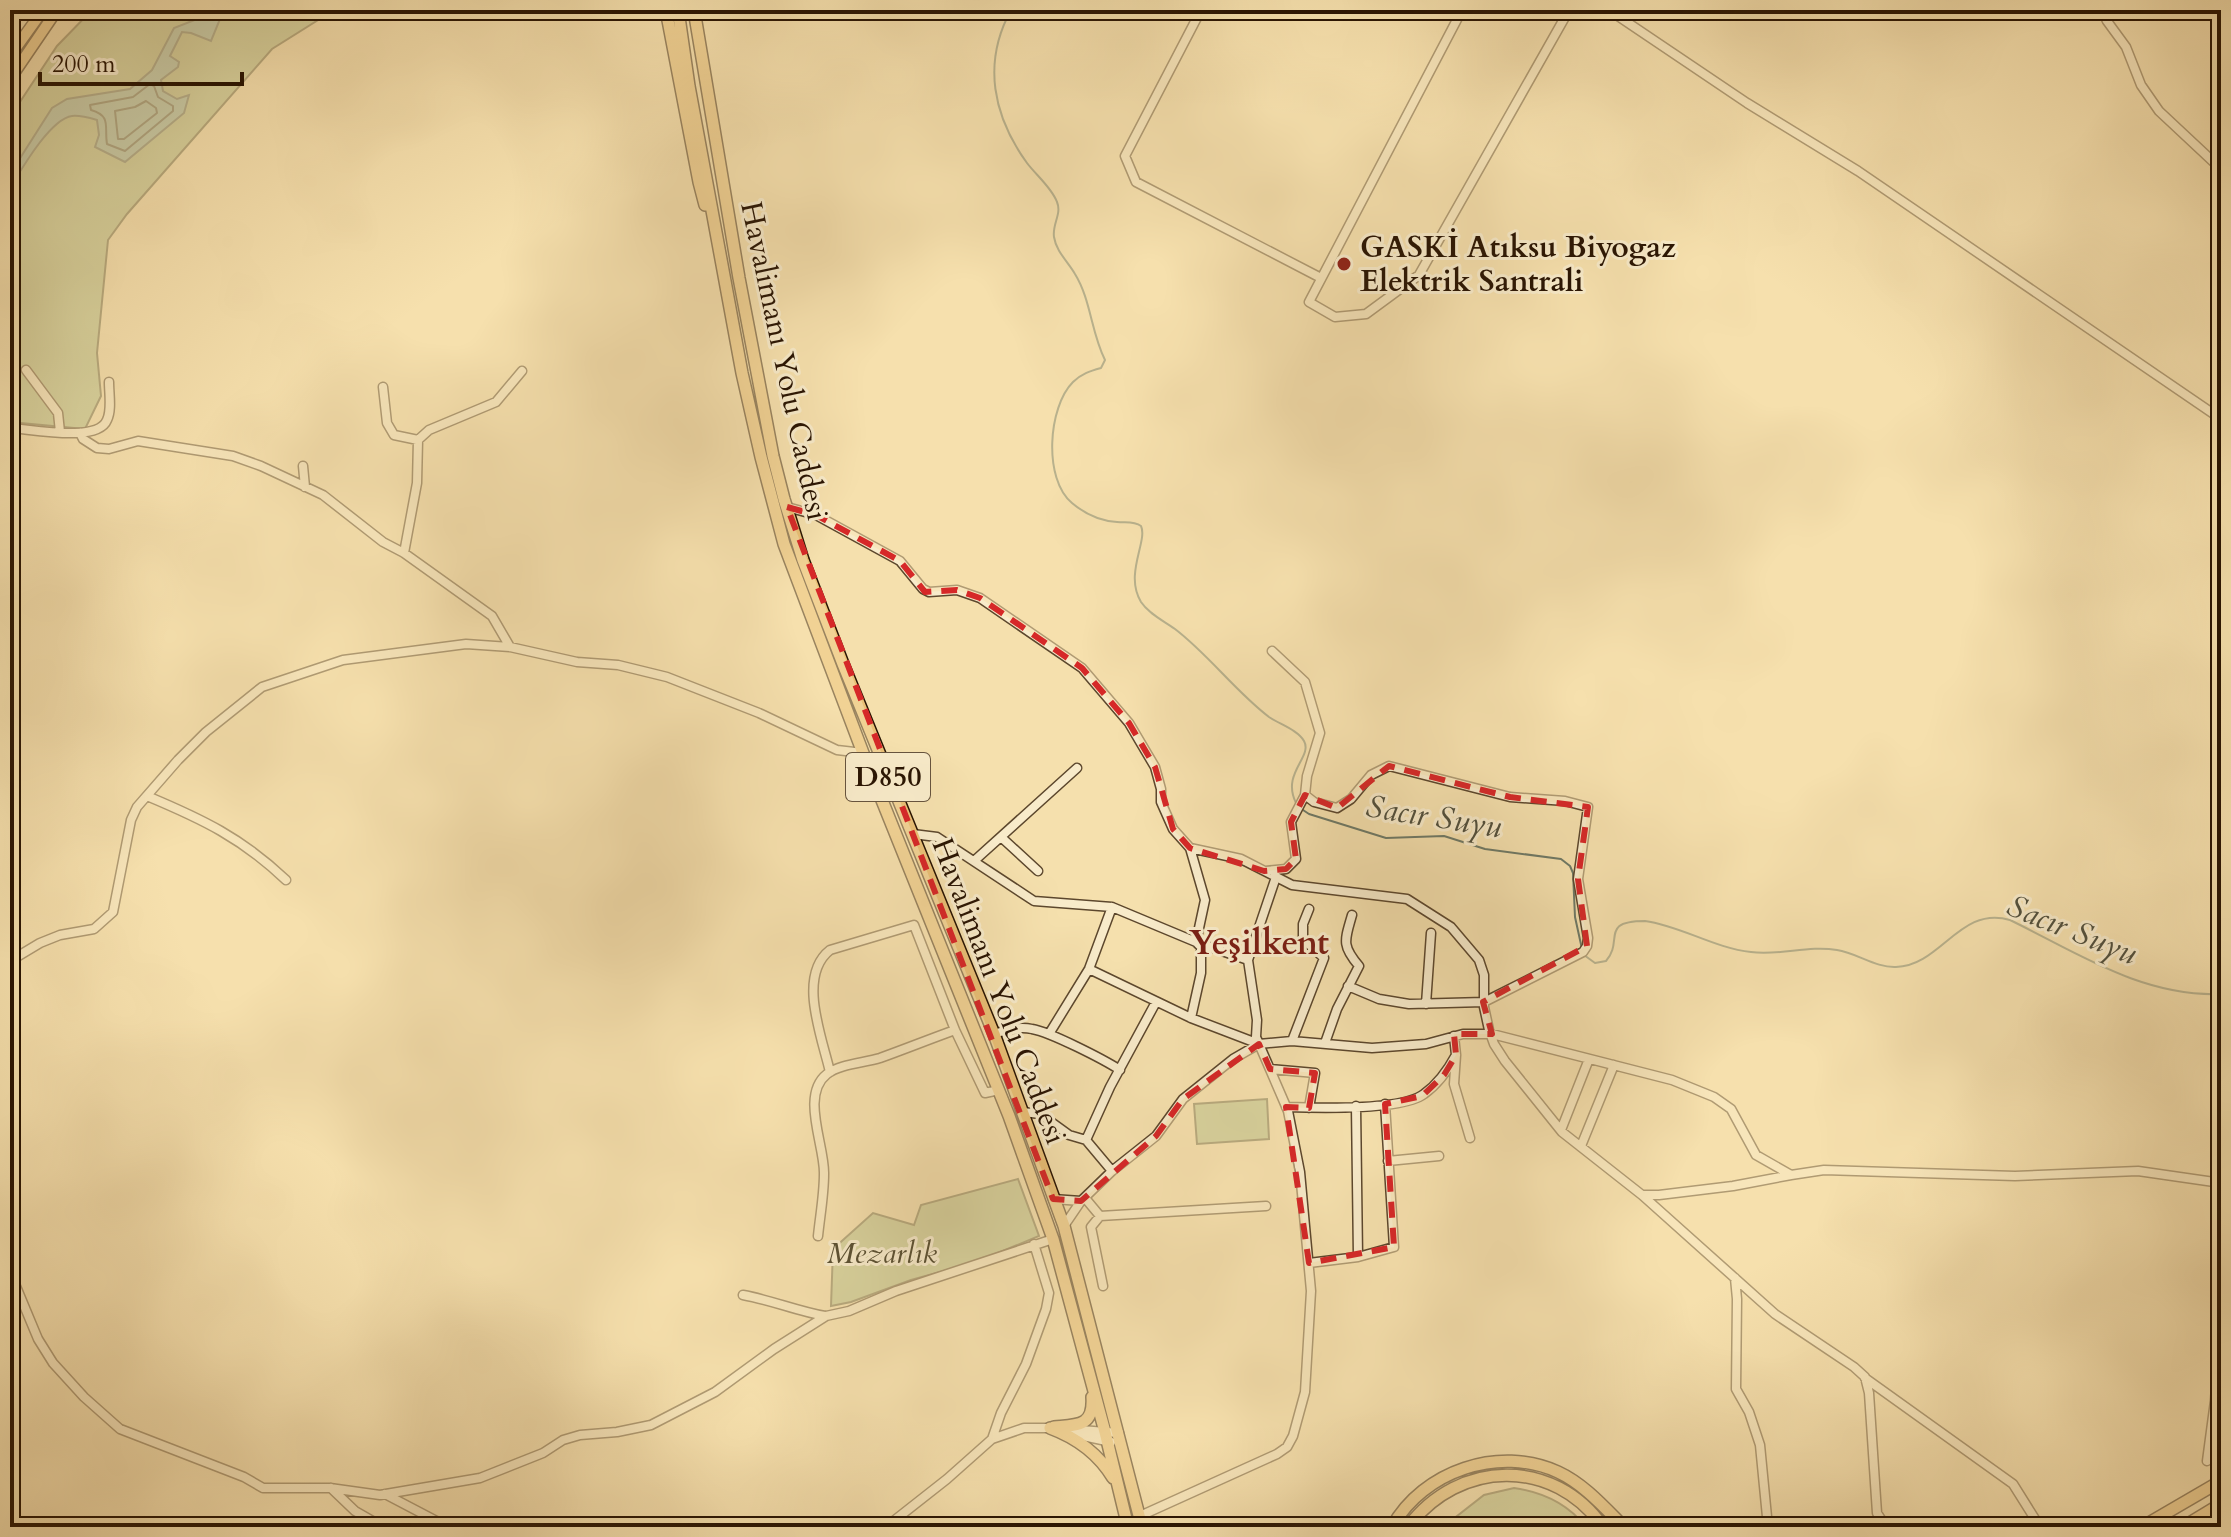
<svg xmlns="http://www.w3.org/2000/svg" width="2231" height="1537" viewBox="0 0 2231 1537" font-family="Cardo,serif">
<rect width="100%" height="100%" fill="#f5e0ad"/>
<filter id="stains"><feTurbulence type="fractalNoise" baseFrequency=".0025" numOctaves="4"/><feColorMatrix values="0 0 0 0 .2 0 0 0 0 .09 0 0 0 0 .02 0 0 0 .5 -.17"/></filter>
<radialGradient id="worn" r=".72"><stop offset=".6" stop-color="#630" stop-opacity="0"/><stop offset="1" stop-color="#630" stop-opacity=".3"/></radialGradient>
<!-- green -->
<path fill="#b7c38d" stroke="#706c48" stroke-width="2" d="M92,10H334L272,49L127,214L108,240L97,353L101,396L85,429L10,422V117L57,46Z
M1267,1099L1269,1139L1197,1144L1194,1104Z
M1018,1179L1039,1236L976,1262L911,1280L851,1302L831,1306L833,1249L873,1213L914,1225L921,1205Z
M1514,1488C1542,1492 1568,1504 1586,1527H1443L1484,1495Z"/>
<!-- water -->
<path fill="#9cbda9" stroke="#6e7966" stroke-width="2" d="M220,10H238L220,19L211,41L191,33L182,32L170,56L179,62L178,67L161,80L163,91L177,99L189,95L184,113L125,162L95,147L99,135L97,120C90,118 79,115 72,116C50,119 21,170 10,188V174L52,108L67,99L130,89L152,70L174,28Z"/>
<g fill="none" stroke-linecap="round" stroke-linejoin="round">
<!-- shore -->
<path stroke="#626856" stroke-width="2" d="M150,84L154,86L158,97L173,106V111L125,151L107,144C104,127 112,116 91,110L90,105L133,97Z
M146,101L156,108L157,113L124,139H118L115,111L135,107Z"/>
<!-- stream -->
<path stroke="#6e7966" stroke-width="2" d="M1011,10C982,63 993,116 1027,163C1036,175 1052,188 1057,202C1062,214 1052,224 1054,237C1056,251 1068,262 1075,274C1091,300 1091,332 1105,360L1101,368C1090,371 1081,374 1073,382C1048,407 1043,479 1072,503C1085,514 1101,521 1117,522C1126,523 1134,521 1141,526C1148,541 1124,574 1141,602C1149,614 1164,621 1175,629C1209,655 1235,691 1269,717C1279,724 1298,730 1304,741C1313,757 1281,773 1296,803
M1300,808L1309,814L1386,838L1444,836L1485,849L1561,859L1570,866L1573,873L1575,917L1582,949
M1584,955L1595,963L1606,961C1624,941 1599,921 1645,921C1681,926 1714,948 1751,952C1780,956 1808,945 1837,950C1857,953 1876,968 1896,967C1941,966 1960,905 2010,920C2078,953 2142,997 2221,994"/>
<!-- minor casing -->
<g stroke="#5c472d" stroke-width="11">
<path id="minor" d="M1201,10L1125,156L1136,182L1321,278
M1462,10L1309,302L1335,317L1366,314L1419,275L1569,10
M1609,10L1747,103L1858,171L2221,419
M2102,10L2107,21L2126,47L2141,85L2159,111L2221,169
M26,370L58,413L60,432
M383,387L387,423L394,435L418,440
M10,428C31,429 98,443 107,420C112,410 109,394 109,382
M80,433L83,439L97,448L109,449L138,441L233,456L261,466L323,495L383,542L404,553L492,616L510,647
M303,466L305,487
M787,507L816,515L900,561L923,589L929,592L957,590L980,598L1082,668L1129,723L1155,767L1161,789V802L1173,829L1190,848L1205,900L1196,942L1248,960
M404,553L417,483L418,440L429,430L496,402L522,371
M1272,651L1305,682L1320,733L1307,776L1305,795L1314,802L1337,808L1351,799L1371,775L1389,766L1510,797L1565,801L1588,807L1578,879L1588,938L1587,946L1583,952L1484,1002L1409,1004L1379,999L1348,986
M147,796C202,819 242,838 286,880
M913,834L937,837L1034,901L1112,907L1196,942L1201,947V973L1191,1018
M1001,837L1038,871
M1190,848L1241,859L1292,885L1407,899L1451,927L1479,960L1484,975V1007L1489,1030L1494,1044L1505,1061L1562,1132L1642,1195H1659L1733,1186L1791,1175
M974,861L1077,768
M1266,871L1286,869L1296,859L1291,822L1305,795
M10,961L40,943L60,935L94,929L113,912L131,820L137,807L178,760L206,732L262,687L343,660L466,644L510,647L577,662L618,665L667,677L759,713L837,750L863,753
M1089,969L1191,1018L1259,1044
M1426,1004L1431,933
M994,1034C1006,1030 1019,1026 1032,1029C1050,1032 1103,1059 1120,1070
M1049,1034L1089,969L1112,907
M1454,1036L1456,1055L1454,1084L1470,1138
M1292,1041L1324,958L1303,939V924L1309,909
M1325,1043L1337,1009L1359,966C1341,945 1345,940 1352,915
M1270,1069L1315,1073L1309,1108
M830,1072C822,1037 797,976 830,950L914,925L955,1030L985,1093L999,1090
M1356,1106L1358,1257
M1286,1107C1315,1108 1402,1111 1424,1094C1438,1084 1448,1070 1456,1055
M1023,1112L1040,1114L1069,1135L1086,1140L1112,1171
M1561,1130L1589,1059
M1086,1140L1110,1087L1156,1002
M1581,1146L1614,1065
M1388,1161L1439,1156
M1642,1195L1775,1314L1854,1367L1865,1377L1869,1393L1877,1513L1886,1527
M1085,1198L1100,1216L1266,1206
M1053,1199L1081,1201
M1100,1216L1091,1227L1103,1286
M1064,1226L1081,1201L1112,1171L1156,1136L1183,1099L1233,1059L1259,1044L1292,1041L1372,1048L1426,1044L1463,1034H1492L1672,1080L1714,1097L1731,1109L1756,1155L1791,1175L1824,1170L2015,1176L2138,1171L2221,1183
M818,1236C820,1216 824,1195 824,1174C825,1146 800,1095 827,1074C840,1064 864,1063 880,1058C905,1049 930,1039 955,1030
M1309,1263L1358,1257L1394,1247L1385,1104
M10,1272L38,1339L53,1363L84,1397L120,1429L244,1477L263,1488H330L380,1495L480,1478L543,1453L563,1440L580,1435L617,1432L651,1425L715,1392L774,1349L826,1316L849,1311L896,1291L1053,1239
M1735,1278L1737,1299L1736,1389L1749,1412L1760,1445L1768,1527
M743,1295C771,1300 797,1311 825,1316
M1865,1378L2013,1484L2040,1527
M1068,1429L1119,1433
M1074,1434L1111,1442
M992,1439L1001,1413L1026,1364L1046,1309L1049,1293L1034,1244
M2207,1461L2215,1401L2221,1312
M331,1488L355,1511L383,1527
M385,1494L448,1527
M1140,1516L1277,1454L1287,1447L1293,1436L1305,1392L1311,1291L1300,1172L1288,1111L1256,1037L1257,1020L1248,960L1276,877
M886,1527L947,1479L992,1439L1024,1428H1054"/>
</g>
<!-- major casing -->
<g stroke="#291402" stroke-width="13">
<path id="major" d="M10,56L43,10
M10,79L57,10"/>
</g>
<!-- highway casing -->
<g stroke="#291402" stroke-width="14">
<path id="highway" d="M666,10L699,182L705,205
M678,10L689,86L742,373L761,457L784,544L863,753L1009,1116L1053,1239L1105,1432L1128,1527
M694,10L739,278L773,456L784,499L803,560L843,664L994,1034L1064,1226L1142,1527
M1054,1427C1077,1425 1094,1427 1092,1397
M1050,1428C1077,1438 1098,1453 1113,1478
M1392,1527C1423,1471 1499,1445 1558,1472C1584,1484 1604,1507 1624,1527
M1408,1527C1459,1459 1554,1457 1603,1527
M2142,1527L2221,1481
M2183,1527L2221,1504"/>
</g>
<!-- minor -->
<use href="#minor" stroke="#f8ebca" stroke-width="8"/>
<!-- major -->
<use href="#major" stroke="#eac076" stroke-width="10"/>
<!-- highway -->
<use href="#highway" stroke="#eac076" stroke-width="11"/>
</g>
<!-- marked area -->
<path d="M0 0H2231V1537H0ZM787,507L816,515L900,561L925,592L957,590L980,598L1082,668L1129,723L1155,767L1173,829L1190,848L1264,871L1286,869L1296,859L1291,822L1305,795L1337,808L1389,766L1510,797L1588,807L1578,879L1587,946L1483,1002L1492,1034H1454L1456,1055L1444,1075L1422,1096L1385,1104L1394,1247L1309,1263L1286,1107L1309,1108L1315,1073L1270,1069L1259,1044L1183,1099L1156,1136L1081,1201L1053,1199Z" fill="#f5e0ad" fill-opacity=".55" fill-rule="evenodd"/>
<path fill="none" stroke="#d62828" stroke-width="6" stroke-dasharray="16 10" stroke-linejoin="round" d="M787,507L816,515L900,561L925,592L957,590L980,598L1082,668L1129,723L1155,767L1173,829L1190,848L1264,871L1286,869L1296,859L1291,822L1305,795L1337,808L1389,766L1510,797L1588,807L1578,879L1587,946L1483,1002L1492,1034H1454L1456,1055L1444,1075L1422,1096L1385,1104L1394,1247L1309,1263L1286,1107L1309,1108L1315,1073L1270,1069L1259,1044L1183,1099L1156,1136L1081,1201L1053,1199Z"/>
<!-- markers -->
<circle fill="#8f2418" stroke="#f8ebca" stroke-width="3" cx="1344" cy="264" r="8"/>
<g text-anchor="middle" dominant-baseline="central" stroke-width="6" stroke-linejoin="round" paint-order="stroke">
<!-- shield labels -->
<rect fill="#f8ebca" stroke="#67543e" stroke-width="2" x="846" y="753" width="84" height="48" rx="6"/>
<g font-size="28" font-weight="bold" fill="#291402">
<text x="888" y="777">D850</text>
</g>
<!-- poi labels -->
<g font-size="30" font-weight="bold" fill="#291402" stroke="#f8ebca" text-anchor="start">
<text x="1360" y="247">GASKİ Atıksu Biyogaz<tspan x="1360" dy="34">Elektrik Santrali</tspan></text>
</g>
<!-- street labels -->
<g font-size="30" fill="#291402" stroke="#f8ebca">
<text transform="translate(784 361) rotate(78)">Havalimanı Yolu Caddesi</text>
<text transform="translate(999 991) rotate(69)">Havalimanı Yolu Caddesi</text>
</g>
<!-- park labels -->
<g font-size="30" font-style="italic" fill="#5b5133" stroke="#f8ebca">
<text x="882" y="1253">Mezarlık</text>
</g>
<!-- water labels -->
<g font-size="32" font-style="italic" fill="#514f3c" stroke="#f8ebca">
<text transform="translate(1434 817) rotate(9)">Sacır Suyu</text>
<text transform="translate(2072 930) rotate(22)">Sacır Suyu</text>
</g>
<!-- quarter labels -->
<g font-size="34" font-weight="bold" fill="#7a1f14" stroke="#f8ebca">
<text x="1259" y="943">Yeşilkent</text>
</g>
</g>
<!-- margin -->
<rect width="2231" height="1537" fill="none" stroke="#f5e0ad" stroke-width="40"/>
<rect x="12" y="12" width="2207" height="1513" fill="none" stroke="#291402" stroke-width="4"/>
<rect x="20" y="20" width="2191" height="1497" fill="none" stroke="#291402" stroke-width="2"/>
<!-- scale -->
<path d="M40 72v12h202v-12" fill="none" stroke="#291402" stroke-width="4"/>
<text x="52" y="72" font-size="24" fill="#291402" stroke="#f8ebca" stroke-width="6" paint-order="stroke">200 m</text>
<rect width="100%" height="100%" filter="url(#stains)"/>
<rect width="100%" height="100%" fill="url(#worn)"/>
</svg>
